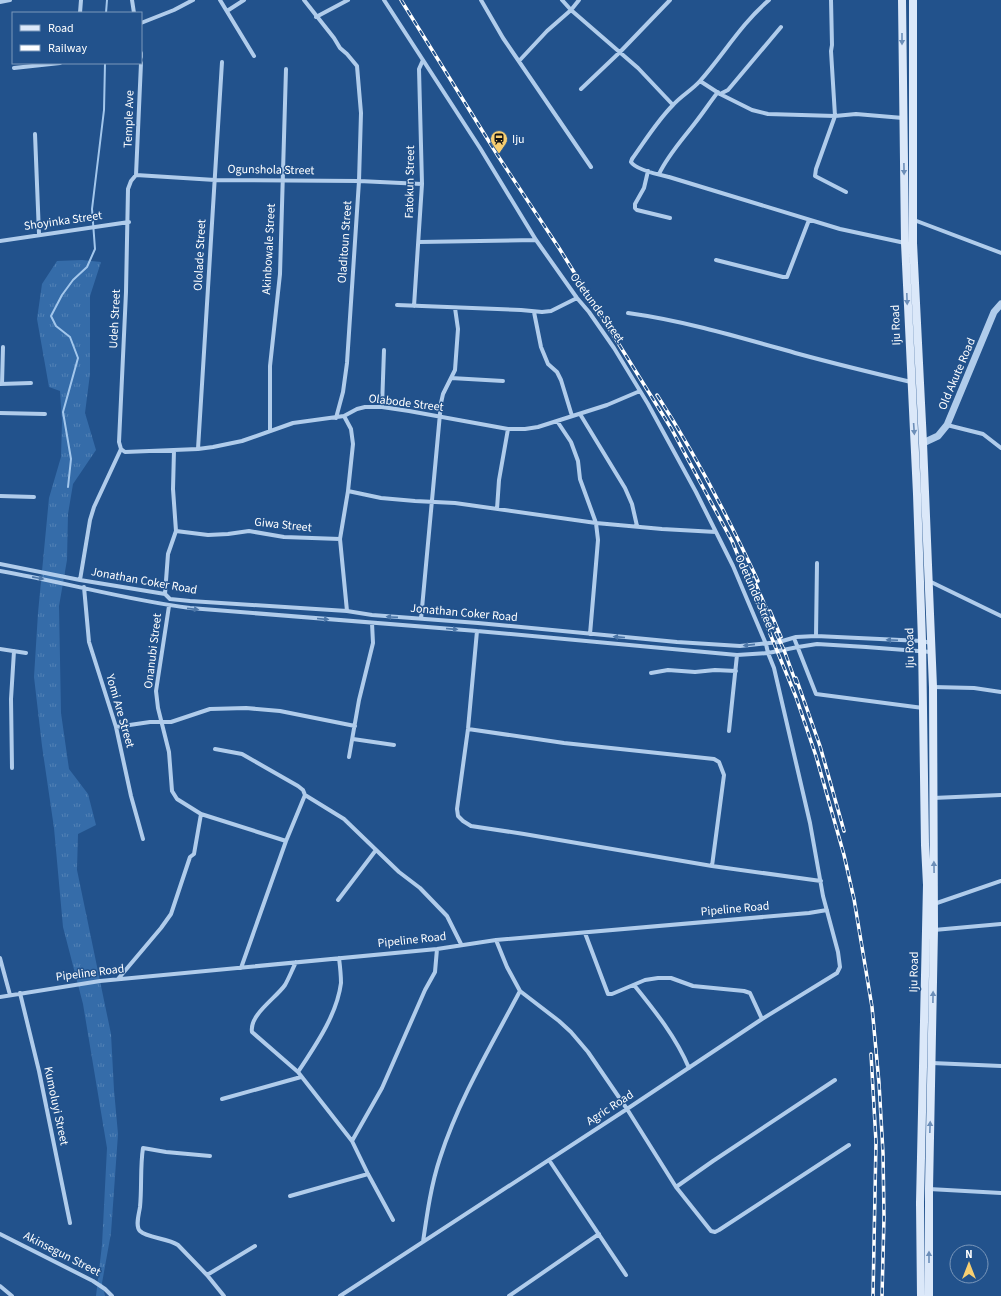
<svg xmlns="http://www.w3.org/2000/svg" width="1001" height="1296" viewBox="0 0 1001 1296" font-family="'Source Sans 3',sans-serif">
<defs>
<pattern id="grass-tufts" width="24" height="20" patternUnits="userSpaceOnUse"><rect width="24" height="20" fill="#356ca9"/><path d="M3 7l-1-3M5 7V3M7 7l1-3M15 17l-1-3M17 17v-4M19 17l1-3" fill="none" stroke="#5382b6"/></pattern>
</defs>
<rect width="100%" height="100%" fill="#22528c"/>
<!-- grass -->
<path fill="url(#grass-tufts)" d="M82,260L101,262L90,296V374L85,413L96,450L73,484L68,514L67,560L59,606L61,713L69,769L88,794L96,825L78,834L77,870L111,1034L114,1090L118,1134L111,1233L102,1283L105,1296H96L102,1245L107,1148L83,1004L63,927L54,828L42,746L34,677L38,613L49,498L61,457L62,421L60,391L49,387L37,319L42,284L57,261Z"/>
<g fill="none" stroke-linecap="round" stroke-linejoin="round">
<!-- stream -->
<path stroke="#a3c7ec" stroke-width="2" d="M106,13L107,0
M68,487L71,459L63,412L78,358L70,337L56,326L51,316L62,295L73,280L87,267L95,249L92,209L104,110L105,63"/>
<!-- minor -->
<path stroke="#b0cceb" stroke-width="4" d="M132,0L134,13
M220,0L254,56
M304,0L334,38L340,48L347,54L357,66L361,113L359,181L347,363L343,392L336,418
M481,0L503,38L591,167
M562,0L571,10L638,68L673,105
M769,0C741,24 724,54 700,81C692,90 681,96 673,105C657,121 645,141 632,159L631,162C636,170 660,175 669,177L840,229L905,243
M831,0L832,45L831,51L835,116L816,169L815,176L846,192
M0,2L10,0
M227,11L244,0
M80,13L81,0
M316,17L348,0
M141,23L174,10L193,0
M141,53V57
M519,61L547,31L571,10L579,0
M14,68L60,63
M700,81L720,94L752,110L768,114L835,116L856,114L903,118
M581,89L620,52L670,0
M720,94L728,90L781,27
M35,134L39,234
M648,171L644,188L635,204V208L637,210L670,218
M659,174C668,155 682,140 695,123C703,113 710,102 718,92
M136,175L141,63
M914,220L1001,253
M0,241L129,222
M419,242L536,240
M716,260L783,277H787L809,220
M397,305L521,310L542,312L551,311L577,298
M414,306L422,184L419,69L423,60
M534,312L541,347L548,364L557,372L561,380L572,416
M628,313C686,321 742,338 799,354C836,364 873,373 911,382
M451,378L503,381
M0,384L31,383
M2,384L3,347
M382,407L384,350
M0,413L45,414
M580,414L625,488L632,504L637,526
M344,416L351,429L353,444L348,491L340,539L347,611
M557,421L571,442L578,461L580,479L596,523L598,540L596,564L590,634
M947,425L983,434L1001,448
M270,430V366L280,274L286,69
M121,449L119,442L126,292L128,189L131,181L136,175L215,180L359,181L422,184
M121,449L125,452L198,449L213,447L242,441L293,423L344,416L357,409L365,407H382L409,411L508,429H525L538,427L607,405L640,391
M198,449L222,62
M348,491L381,498L415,501L455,503L596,523L662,529L716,532
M0,496L34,497
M497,509L499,480L508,429
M176,531L208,535L228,534L249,531L284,537L340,539
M0,564L80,580L165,594L170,599L190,601L347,611L372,615L478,623L677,642L740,646L779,642L796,637L816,636L922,641L931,643
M0,571C64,582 126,600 190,608L477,631L737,655L768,653L798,647L817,644L866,647L931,652
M80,580L90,520L94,507L121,449
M929,581L1001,616
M84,587L89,642L116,727L131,796L143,839
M165,594L168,554L176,531L173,489L174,450
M169,606L156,691L158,708L169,752L172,791L177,799L201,814L286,841
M421,619L441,403L443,394L455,370L458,329L455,308
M477,631L468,729L457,809L458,816L463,821L471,826L524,834L712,866L821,881
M816,636L817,563
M794,638L816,694L923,708
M0,649L26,653
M651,673L668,670L695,672L715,670L736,671
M933,687L974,688L1001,692
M116,727L150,722H171L210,709L246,708L280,711L355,726
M468,729L564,743L714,759L719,762L724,775L712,866
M729,731L737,655
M353,739L394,745
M215,749L242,754L298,786L303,790L305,795L344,819L399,872L420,888L447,916L461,944
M349,757L359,700L373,643L372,623
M12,768L11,699L14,651
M933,798L1001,795
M338,900L376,850
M934,904L1001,881
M934,930L1001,924
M585,933L608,994H612L645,980L658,978H671L693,986L744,991L750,993L762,1019
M496,940L507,967L520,991L559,1021L571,1032L588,1052L627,1109L676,1187L711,1231L715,1232L719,1230L849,1145
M0,958L10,995
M296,962C292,970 289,978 285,985C276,998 249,1015 252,1032L298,1072L352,1141L368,1174L393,1220
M241,968L286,841L305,795
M118,979L161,928L171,914L190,857L194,854L201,814
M634,985C655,1011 676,1037 689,1068
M20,993L39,1071L70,1223
M0,997L100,981L437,949L496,940L809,913L827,910
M932,1063L1001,1066
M298,1072C315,1046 337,1015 341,983C341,975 340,966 339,958
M222,1099L301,1077
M352,1141L382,1088L425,990L435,972L437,949
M210,1156L166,1152L143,1148C140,1167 142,1187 140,1207C139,1214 135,1226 140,1231C147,1238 168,1238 178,1245L207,1275L224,1296
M549,1160L626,1275
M676,1187L713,1161L835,1080
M929,1189L1001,1193
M290,1196L368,1174
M0,1234L93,1281L105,1289L112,1296
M423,1242C427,1214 431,1185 440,1158C459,1099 491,1046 520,991
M207,1275L255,1246
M0,1286L12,1296
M340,1296L627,1109L762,1019L837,973L840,967L838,952L823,896L810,823L774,668L768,653L766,644L733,566L696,492L648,404L614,348L589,312L577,298L536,240L480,148L384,0
M509,1296L599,1234"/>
<!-- tertiary -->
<path stroke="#b0cceb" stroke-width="7" d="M923,443L938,436L947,425L994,312L1001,304"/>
<!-- secondary -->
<path stroke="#dbe8f9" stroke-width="8" d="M902,0L905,243L917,494L922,641L925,845L927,885L920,1203L921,1296
M913,0V243L923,443L933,687L934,930L929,1189V1296"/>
<!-- rail casing -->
<g stroke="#fff" stroke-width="3.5">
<path id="rail" d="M401,0L498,156L559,248L671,428L732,541L796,697L816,756L844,855L854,899L872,1007L879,1083L883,1153L884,1217L882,1296
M657,395C696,455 728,517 758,581
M753,578L770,617
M770,611L781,637
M776,633L784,650L796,683
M796,678L820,746L844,831
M871,1054L876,1142L873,1296"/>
</g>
<!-- rail -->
<use href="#rail" stroke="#22528c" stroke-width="2" stroke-dasharray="6" stroke-linecap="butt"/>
</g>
<!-- one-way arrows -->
<defs><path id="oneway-solid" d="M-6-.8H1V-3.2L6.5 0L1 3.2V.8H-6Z"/></defs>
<g fill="#6c8eb8">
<use href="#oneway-solid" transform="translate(902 39) rotate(90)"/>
<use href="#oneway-solid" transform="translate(904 169) rotate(89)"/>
<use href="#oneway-solid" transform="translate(907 299) rotate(88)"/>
<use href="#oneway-solid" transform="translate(914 429) rotate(86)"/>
<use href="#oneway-solid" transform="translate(934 867) rotate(-91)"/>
<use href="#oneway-solid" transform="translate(933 997) rotate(-89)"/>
<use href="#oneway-solid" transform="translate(930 1127) rotate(-88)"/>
<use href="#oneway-solid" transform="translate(929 1257) rotate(-90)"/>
</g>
<g fill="#4d77a8">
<use href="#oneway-solid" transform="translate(38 578) rotate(11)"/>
<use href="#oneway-solid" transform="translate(193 609) rotate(6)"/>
<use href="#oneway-solid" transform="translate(392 617) rotate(-176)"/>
<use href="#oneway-solid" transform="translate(323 619) rotate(5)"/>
<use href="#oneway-solid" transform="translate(452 629) rotate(5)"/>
<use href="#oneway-solid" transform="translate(619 637) rotate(-175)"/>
<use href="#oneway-solid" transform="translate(892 640) rotate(-178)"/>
<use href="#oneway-solid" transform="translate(749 645) rotate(174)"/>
</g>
<!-- icons -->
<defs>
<g id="station-pin" transform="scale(0.9)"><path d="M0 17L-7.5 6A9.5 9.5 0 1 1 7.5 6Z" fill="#f8cf71" stroke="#22528c"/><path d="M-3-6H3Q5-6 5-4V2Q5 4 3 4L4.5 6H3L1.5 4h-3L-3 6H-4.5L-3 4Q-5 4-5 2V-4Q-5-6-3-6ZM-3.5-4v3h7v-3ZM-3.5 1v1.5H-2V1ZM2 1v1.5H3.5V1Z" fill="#111"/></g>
</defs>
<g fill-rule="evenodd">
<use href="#station-pin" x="499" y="139"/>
</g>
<g text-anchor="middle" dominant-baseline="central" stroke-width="3" stroke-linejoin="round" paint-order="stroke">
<!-- street labels -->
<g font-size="12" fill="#fff" stroke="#22528c">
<text transform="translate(129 119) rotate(-88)">Temple Ave</text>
<text transform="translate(271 170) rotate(1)">Ogunshola Street</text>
<text transform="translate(410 182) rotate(-89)">Fatokun Street</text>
<text transform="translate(63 221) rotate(-8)">Shoyinka Street</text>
<text transform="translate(345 242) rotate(-86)">Oladitoun Street</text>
<text transform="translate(269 249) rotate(-87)">Akinbowale Street</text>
<text transform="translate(200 255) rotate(-87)">Ololade Street</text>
<text transform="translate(597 308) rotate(54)">Odetunde Street</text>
<text transform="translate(115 319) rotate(-87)">Udeh Street</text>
<text transform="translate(896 325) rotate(-92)">Iju Road</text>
<text transform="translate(957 374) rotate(-67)">Old Akute Road</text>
<text transform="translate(406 403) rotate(7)">Olabode Street</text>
<text transform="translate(283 525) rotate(6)">Giwa Street</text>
<text transform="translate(144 581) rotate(10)">Jonathan Coker Road</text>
<text transform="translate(755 593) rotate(66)">Odetunde Street</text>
<text transform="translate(464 613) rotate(5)">Jonathan Coker Road</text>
<text transform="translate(910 648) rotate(-91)">Iju Road</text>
<text transform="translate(153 651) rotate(-83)">Onanubi Street</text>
<text transform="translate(120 711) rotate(74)">Yomi Are Street</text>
<text transform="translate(735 909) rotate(-5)">Pipeline Road</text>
<text transform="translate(412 940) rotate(-6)">Pipeline Road</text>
<text transform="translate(914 972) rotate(-89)">Iju Road</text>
<text transform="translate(90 973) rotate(-7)">Pipeline Road</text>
<text transform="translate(56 1106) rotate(78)">Kumoluyi Street</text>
<text transform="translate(610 1108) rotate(-33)">Agric Road</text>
<text transform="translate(62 1254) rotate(27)">Akinsegun Street</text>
</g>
<!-- poi labels -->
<g font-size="12" fill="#fff" stroke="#22528c" text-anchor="start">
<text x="512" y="139">Iju</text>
</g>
</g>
<!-- legend -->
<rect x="12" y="12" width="130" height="52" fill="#22528c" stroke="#7a97ba"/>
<rect x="20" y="25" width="20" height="6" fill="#dbe8f9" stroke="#7a97ba"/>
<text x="48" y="32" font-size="12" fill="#ffffff">Road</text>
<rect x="20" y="45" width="20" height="6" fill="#ffffff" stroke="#7a97ba"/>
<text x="48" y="52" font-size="12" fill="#ffffff">Railway</text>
<!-- north arrow -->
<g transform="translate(969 1264)"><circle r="19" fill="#22528c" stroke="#7a97ba"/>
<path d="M0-3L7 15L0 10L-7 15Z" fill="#f8cf71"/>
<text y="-6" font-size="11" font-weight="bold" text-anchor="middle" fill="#ffffff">N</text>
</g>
</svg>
